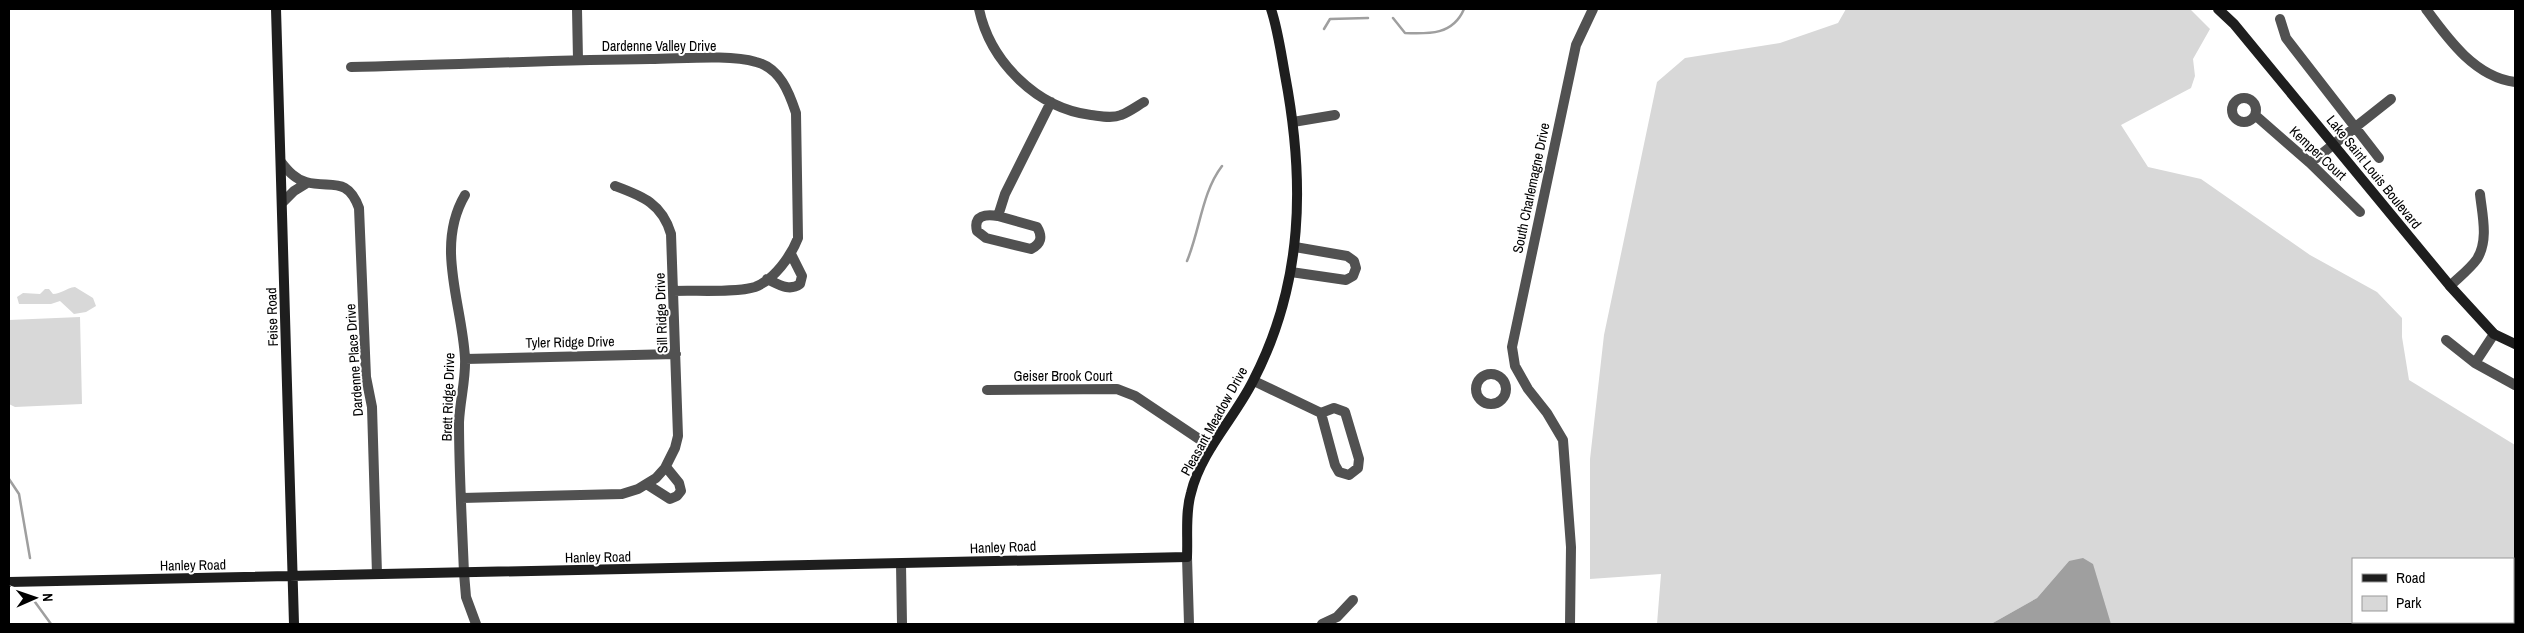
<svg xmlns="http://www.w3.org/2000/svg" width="2524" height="633" viewBox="0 0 2524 633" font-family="'Archivo Narrow',sans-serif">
<rect width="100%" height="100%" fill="#fff"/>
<!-- green -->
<path fill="#d8d8d8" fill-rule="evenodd" d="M1846,9H2190L2210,29L2193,59L2195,76L2191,88L2121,125L2148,167L2201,179L2310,255L2377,292L2402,318V337L2409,380L2515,445V624H2111L2105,609L2069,561L2037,598L1991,624H1657L1661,574L1590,579V459L1604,335L1657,82L1685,58L1780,43L1838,23ZM2353,559H2513V622H2353Z
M75,287L93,298L96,306L86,312L74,314L60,301L51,304H19L17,297L23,293L40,294L45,289H49L53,294C61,294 66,288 75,287Z
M80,317L82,404L15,407L9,404V320Z"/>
<!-- water -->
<path fill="#9f9f9f" d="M2083,558L2093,564L2111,624H1991L2037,598L2069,561Z"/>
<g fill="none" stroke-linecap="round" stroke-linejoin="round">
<!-- stream -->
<path stroke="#9f9f9f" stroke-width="2.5" d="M1393,18L1405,33C1429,34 1453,35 1464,9
M1324,29L1330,19L1368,18
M1187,261C1200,230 1202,192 1222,166
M9,479L19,494L30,558
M2513,591L2515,589
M35,602L51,624
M2488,624L2489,622
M2492,624L2494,622"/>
<!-- street -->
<path stroke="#515151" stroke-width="10" d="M577,9L578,60
M979,9C990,61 1036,108 1091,115C1100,116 1112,119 1121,115C1129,112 1137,106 1144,102
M2426,9C2448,39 2475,77 2515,82
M2280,19L2286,38L2379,158
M351,67C451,65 551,60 650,59C680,59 729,54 756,62C780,68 789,92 796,113L798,238C791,256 774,280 755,287C737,293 694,290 673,291
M2232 110a12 12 0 1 1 24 0a12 12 0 1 1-24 0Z
M2255,115L2310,163L2360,212
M1293,122L1335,115
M281,162C288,171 295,179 306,182C330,189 347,175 359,208L366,377L372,407L377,574
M2310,163L2391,99
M465,195C435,246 462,303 465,358C466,379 460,400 459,422C459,472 462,523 464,573L466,597L476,624
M283,202L294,191L307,183
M998,216L1037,227C1043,237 1041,244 1031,249L986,238L977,231C973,215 986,214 998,216L1005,194L1051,102
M1291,272L1346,280L1353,276L1356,268L1354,261L1347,256L1295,247
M767,279C778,284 789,292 800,284L802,276L791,254
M2450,286C2458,278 2470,269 2477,259C2489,240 2482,214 2480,194
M2446,340L2475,363L2515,385
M465,359L676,354
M2475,363L2494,334
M1476 389a15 15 0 1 1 30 0a15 15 0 1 1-30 0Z
M1254,381L1321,413L1335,465L1339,472L1349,475L1358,468L1359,459L1345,412L1334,408L1321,413
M987,390L1117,389L1135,396L1211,447
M648,485L670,499L677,496L681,491L679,483L666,467
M462,498L622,494L638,489L656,478L665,468L675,448L678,436L671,234C662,203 642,196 615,186
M1187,557L1189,624
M901,564L902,624
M1322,624L1337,617L1353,600
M1570,624L1571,547L1563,440L1547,413L1528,389L1515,366L1512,347L1576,45L1593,9"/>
<!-- secondary -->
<path stroke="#1e1e1e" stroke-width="10" d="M276,9L294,624
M2218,9L2234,24L2450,286L2494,334L2515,344
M9,582L1187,557C1188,536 1185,513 1191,493C1201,451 1234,419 1253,381C1304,283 1305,181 1285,75C1281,53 1278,30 1271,9"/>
</g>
<g text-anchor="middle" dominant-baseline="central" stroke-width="4" stroke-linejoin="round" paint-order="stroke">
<!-- street labels -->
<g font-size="14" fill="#000" stroke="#fff">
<text x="659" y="46">Dardenne Valley Drive</text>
<text transform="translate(2318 153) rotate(43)">Kemper Court</text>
<text transform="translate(2374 172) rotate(51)">Lake Saint Louis Boulevard</text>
<text transform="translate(1531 188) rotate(-78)">South Charlemagne Drive</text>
<text transform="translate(661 313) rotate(-92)">Sill Ridge Drive</text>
<text transform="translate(272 317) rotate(-92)">Feise Road</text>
<text transform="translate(570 342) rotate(-1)">Tyler Ridge Drive</text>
<text transform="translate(354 360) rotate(-94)">Dardenne Place Drive</text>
<text x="1063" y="376">Geiser Brook Court</text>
<text transform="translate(448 397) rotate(-88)">Brett Ridge Drive</text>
<text transform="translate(1214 421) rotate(-61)">Pleasant Meadow Drive</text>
<text transform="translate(1003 547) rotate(-2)">Hanley Road</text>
<text transform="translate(598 557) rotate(-1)">Hanley Road</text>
<text transform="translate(193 565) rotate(-1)">Hanley Road</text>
</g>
</g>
<!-- border -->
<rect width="2524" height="633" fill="none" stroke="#000000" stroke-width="20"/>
<!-- legend -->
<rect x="2352" y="558" width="162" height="65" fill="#ffffff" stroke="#999999"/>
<rect x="2362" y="574" width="25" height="8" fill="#1e1e1e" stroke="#999999"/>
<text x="2396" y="583" font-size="15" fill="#000000">Road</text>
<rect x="2362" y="596" width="25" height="15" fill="#d8d8d8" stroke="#999999"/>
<text x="2396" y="608" font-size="15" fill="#000000">Park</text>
<!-- north arrow -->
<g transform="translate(35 598) rotate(88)" stroke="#ffffff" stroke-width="4" paint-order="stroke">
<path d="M0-4L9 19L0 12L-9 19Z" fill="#000000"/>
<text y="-8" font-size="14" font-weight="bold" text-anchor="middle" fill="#000000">N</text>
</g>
</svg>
